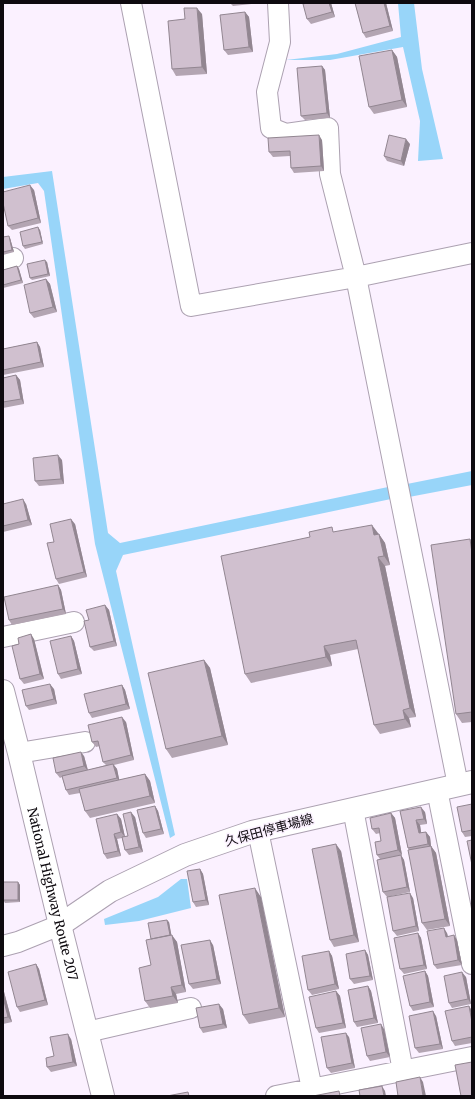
<svg xmlns="http://www.w3.org/2000/svg" width="475" height="1099" viewBox="0 0 475 1099" font-family="Merriweather,'Noto Sans JP',serif">
<rect width="100%" height="100%" fill="#fbf1ff"/>
<!-- water -->
<path fill="#98d5f9" d="M398,3H414L422,69L443,159L418,161L420,121L403,47L330,60H286L337,54L401,37Z
M52,171L108,533L120,543L388,487L391,499L123,555L116,571L175,835L170,838L95,544L44,191L38,183L3,189V177Z
M472,471V485L409,497L407,484Z
M181,879H187L191,908L139,921L105,925L104,919L158,897Z"/>
<g fill="none" stroke-linecap="round" stroke-linejoin="round">
<!-- minor casing -->
<g stroke="#aca1b1" stroke-width="22">
<path id="minor" d="M131,3L191,306L356,277L472,253
M278,3L280,42L267,92L271,128L286,134L328,128L330,174L356,277L458,785
M3,261L13,258
M3,637L74,622
M19,753L85,742
M437,790L472,964
M353,809L403,1071
M258,831L312,1089
M3,946L18,942L60,925
M87,1032L191,1008
M276,1096L472,1057"/>
</g>
<!-- major casing -->
<g stroke="#aca1b1" stroke-width="24">
<path id="major" d="M60,925L110,891L185,855L252,832L472,782"/>
</g>
<!-- highway casing -->
<g stroke="#aca1b1" stroke-width="24">
<g id="highway">
<path id="s1" d="M3,691L19,753L60,925L103,1096"/>
</g>
</g>
<!-- minor -->
<use href="#minor" stroke="#fff" stroke-width="20"/>
<!-- major -->
<use href="#major" stroke="#fff" stroke-width="22"/>
<!-- highway -->
<use href="#highway" stroke="#fff" stroke-width="22"/>
</g>
<!-- wall -->
<path fill="#b3a5b2" d="M230,3H262L233,6Z
M307,3H331L335,17L311,24L307,19Z
M355,3H386L393,31L366,38L363,33Z
M245,12L249,17L253,52L228,55L224,50Z
M202,14L207,74L176,76L172,69L185,19Z
M392,50L397,57L407,107L374,114L369,107Z
M322,66L325,70L330,118L305,120L301,116Z
M322,140L324,171L294,173L291,168L290,156L273,157L269,152Z
M410,144L404,166L387,161L384,156Z
M34,190L41,223L12,230L8,226Z
M40,230L43,244L25,249L23,246Z
M3,237L10,238L14,252L3,255Z
M47,262L50,276L32,280L30,278Z
M17,266L19,269L23,283L3,288V270Z
M46,279L50,284L57,312L34,318L30,313Z
M37,342L40,347L44,367L3,375V349Z
M16,375L20,380L24,404L3,408V378Z
M62,460L64,484L39,486L35,481Z
M3,504H26L32,525L3,532Z
M75,524L87,577L59,584L56,579L54,542Z
M336,532L378,533L385,543L390,565L385,566L416,717L409,718L411,727L380,734L374,725L358,649L330,655L332,666L251,683L245,674Z
M472,542V722L462,723L456,714Z
M58,585L61,590L66,614L12,625L9,620Z
M105,605L109,610L117,646L94,651L90,647L89,620Z
M71,636L74,641L82,674L61,679L58,674Z
M34,639L44,679L24,684L20,679L19,644Z
M204,660L210,668L228,745L172,758L166,749Z
M122,685L125,690L130,709L92,718L89,713Z
M54,689L57,704L29,710L26,706Z
M126,722L134,760L114,765L117,769L119,780L145,774L150,781L155,803L90,818L85,811L80,793L69,795L66,790L62,777L60,778L56,773L84,756L88,770L106,765L103,762L100,746L96,747L92,742Z
M472,804V836L465,837L462,832Z
M155,806L158,811L164,834L146,838L143,833Z
M400,811L425,812L427,824L420,825L421,833L426,832L430,837L431,846L436,853L450,926L427,930L422,923L409,850L408,848Z
M391,813L395,818L402,855H401L404,860L410,892L387,897L383,892L380,859L377,855L381,841L380,833L376,834L372,829Z
M117,814L121,819L125,837L128,836L135,817L143,852L129,855L125,850L122,838L117,839L121,856L107,859L104,854Z
M341,851L359,942L334,947L330,940Z
M200,869L203,874L209,905L196,907L193,902Z
M18,882L20,885V902L5,903L3,900Z
M261,897L285,1017L249,1024L243,1015Z
M413,898L419,931L397,936L393,931Z
M169,922L171,935L177,942L186,992L176,994L178,1003L150,1008L145,1001L151,965V939Z
M418,933L421,938L427,969L404,974L400,969Z
M447,933L448,937L454,935L457,940L462,965L437,969L434,965Z
M213,945L221,984L193,989L189,984Z
M365,950L368,955L373,980L354,984L350,979Z
M329,951L332,956L339,989L312,995L308,990Z
M36,964L39,969L48,1005L20,1012L17,1007Z
M425,971L428,976L434,1007L413,1011L410,1006Z
M466,977L471,1004L452,1008L449,1003Z
M368,986L371,991L378,1023L357,1027L354,1022Z
M3,988L12,1022L3,1024Z
M336,991L340,996L346,1028L319,1033L316,1028Z
M469,1006L472,1011V1043L455,1046L452,1041Z
M223,1009L227,1028L203,1033L200,1028Z
M436,1016L443,1049L419,1053L415,1048Z
M384,1029L390,1057L370,1061L367,1056Z
M349,1037L355,1068L331,1073L327,1068Z
M71,1039L77,1066L51,1072L47,1067L54,1056Z"/>
<!-- shaded-wall -->
<path fill="#928691" d="M329,3H331L335,17L332,12Z
M384,3H386L393,31L390,26Z
M197,8L202,14L207,74L202,67Z
M245,12L249,17L253,52L249,47Z
M392,50L397,57L407,107L402,100Z
M322,66L325,70L330,118L327,113Z
M319,135L322,140L324,171L321,166Z
M406,139L410,144L404,166L401,161Z
M30,185L34,190L41,223L38,218Z
M38,227L40,230L43,244L42,242Z
M9,236L10,238L14,252L12,250Z
M45,260L47,262L50,276L48,274Z
M17,266L19,269L23,283L21,280Z
M46,279L50,284L57,312L53,307Z
M37,342L40,347L44,367L41,362Z
M16,375L20,380L24,404L21,399Z
M58,455L62,460L64,484L61,479Z
M23,499L26,504L32,525L28,520Z
M71,519L75,524L87,577L84,572Z
M372,525L378,533L380,544L374,535Z
M379,534L385,543L390,565L384,556Z
M470,539L472,542V553Z
M378,557L385,566L416,717L410,708Z
M58,585L61,590L66,614L63,609Z
M105,605L109,610L117,646L114,641Z
M31,634L34,639L44,679L40,674Z
M71,636L74,641L82,674L78,669Z
M324,646L330,655L332,666L326,657Z
M204,660L210,668L228,745L222,736Z
M50,684L54,689L57,704L54,699Z
M122,685L125,690L130,709L126,704Z
M403,710L409,718L411,727L405,719Z
M122,717L126,722L134,760L131,755Z
M81,752L84,756L88,771L84,766Z
M113,764L117,769L120,783L117,778Z
M145,774L150,781L155,803L150,796Z
M155,806L158,811L164,834L161,829Z
M421,807L425,812L427,824L424,819Z
M131,812L135,817L143,852L139,847Z
M391,813L395,818L402,855L398,850Z
M117,814L121,819L125,837L121,832Z
M416,820L420,825L422,838L419,833Z
M426,832L430,837L431,846L436,853L450,926L445,919L431,849L428,844Z
M114,834L117,839L121,856L118,851Z
M336,844L341,851L359,942L354,935Z
M401,855L404,860L410,892L407,887Z
M200,869L203,874L209,905L206,900Z
M18,882L20,885V902L18,900Z
M255,888L261,897L285,1017L279,1008Z
M410,893L413,898L419,931L416,926Z
M167,920L169,922L172,938L170,936Z
M444,928L447,933L449,942L446,937Z
M418,933L421,938L427,969L424,965Z
M172,935L177,942L186,992L182,985Z
M454,935L457,940L462,965L458,960Z
M210,940L213,945L221,984L217,979Z
M365,950L368,955L373,980L370,976Z
M329,951L332,956L339,989L335,984Z
M36,964L39,969L48,1005L45,1000Z
M425,971L428,976L434,1007L430,1002Z
M462,972L466,977L471,1004L468,999Z
M368,986L371,991L378,1023L374,1018Z
M171,987L176,994L178,1003L173,996Z
M3,988L12,1022L8,1017L3,997Z
M336,991L340,996L346,1028L343,1023Z
M219,1004L223,1009L227,1028L223,1024Z
M469,1006L472,1011V1022Z
M433,1011L436,1016L443,1049L440,1044Z
M381,1024L384,1029L390,1057L386,1052Z
M346,1033L349,1037L355,1068L352,1063Z
M68,1034L71,1039L77,1066L73,1062Z
M420,1077L423,1082L426,1096H423Z
M382,1086L385,1091L386,1096H384Z"/>
<!-- building -->
<path fill="#d0c0cf" stroke="#928691" d="M307,3H329L332,12L307,19L303,4Z
M355,3H384L390,26L363,33Z
M184,8H197L202,67L172,69L168,21L185,19Z
M245,12L249,47L224,50L220,15Z
M392,50L402,100L369,107L359,56Z
M322,66L327,113L301,116L297,68Z
M319,135L321,166L291,168L290,151L269,152L268,138Z
M389,135L406,139L401,161L384,156Z
M30,185L38,218L8,226L3,203V192Z
M38,227L42,242L23,246L20,232Z
M9,236L12,250L3,252V237Z
M45,260L48,274L30,278L27,264Z
M17,266L21,280L3,285V270Z
M46,279L53,307L30,313L24,285Z
M37,342L41,362L3,370V349Z
M16,375L21,399L3,402V378Z
M58,455L61,479L35,481L33,458Z
M23,499L28,520L3,526V504Z
M71,519L84,572L56,579L47,543L54,542L50,524Z
M372,525L374,535L379,534L384,556L378,557L410,708L403,710L405,719L374,725L356,640L324,646L326,657L245,674L221,556L310,537L309,532L332,527L333,532Z
M470,539L472,553V712L456,714L431,545Z
M58,585L63,609L9,620L4,597Z
M105,605L114,641L90,647L84,621L89,620L86,610Z
M31,634L40,674L20,679L12,646L19,644L18,638Z
M71,636L78,669L58,674L50,641Z
M204,660L222,736L166,749L148,673Z
M50,684L54,699L26,706L22,690Z
M122,685L126,704L89,713L84,694Z
M122,717L131,755L103,762L98,741L92,742L88,725Z
M81,752L84,766L56,773L53,758Z
M113,764L117,778L66,790L62,776Z
M145,774L150,796L85,811L79,789Z
M472,804V830L462,832L457,807Z
M155,806L161,829L143,833L137,810Z
M421,807L424,819L416,820L419,833L426,832L428,844L408,848L400,811Z
M131,812L139,847L125,850L122,837L128,836L123,814Z
M391,813L398,850L377,855L375,842L381,841L379,828L372,829L370,818Z
M117,814L121,832L114,834L118,851L104,854L96,819Z
M472,840V865L467,841Z
M336,844L354,935L330,940L312,849Z
M431,846L445,919L422,923L408,850Z
M401,855L407,887L383,892L377,860Z
M200,869L206,900L193,902L187,871Z
M3,882H18V900H3Z
M255,888L279,1008L243,1015L219,895Z
M410,893L416,926L393,931L387,897Z
M167,920L170,935L151,939L148,923Z
M444,928L446,937L454,935L458,960L434,965L427,931Z
M418,933L424,965L400,969L394,938Z
M172,935L182,985L171,987L173,996L145,1001L139,968L151,965L146,940Z
M210,940L217,979L189,984L181,945Z
M365,950L370,976L350,979L346,954Z
M329,951L335,984L308,990L302,956Z
M36,964L45,1000L17,1007L8,972Z
M425,971L430,1002L410,1006L403,976Z
M462,972L468,999L449,1003L444,976Z
M368,986L374,1018L354,1022L348,990Z
M336,991L343,1023L316,1028L309,997Z
M3,997L8,1017L3,1018Z
M219,1004L223,1024L200,1028L196,1008Z
M469,1006L472,1022V1037L452,1041L445,1011Z
M433,1011L440,1044L415,1048L409,1016Z
M381,1024L386,1052L367,1056L361,1028Z
M346,1033L352,1063L327,1068L321,1037Z
M68,1034L73,1062L47,1067L46,1058L54,1056L50,1037Z
M472,1062V1096H461L455,1065Z
M420,1077L423,1096H398L396,1082Z
M382,1086L384,1096H360L359,1090Z
M339,1091L340,1096H313Z
M188,1092L189,1096H167Z"/>
<g text-anchor="middle" dominant-baseline="central" stroke-width="3" stroke-linejoin="round" paint-order="stroke">
<!-- street labels -->
<g font-size="13" fill="#0e0a0f" stroke="#fbf1ff">
<text transform="translate(269 830) rotate(-15)">久保田停車場線</text>
<text stroke="none"><textPath href="#s1" startOffset="209">National Highway Route 207</textPath></text>
</g>
</g>
<!-- border -->
<rect width="475" height="1099" fill="none" stroke="#0e0a0f" stroke-width="8"/>
</svg>
